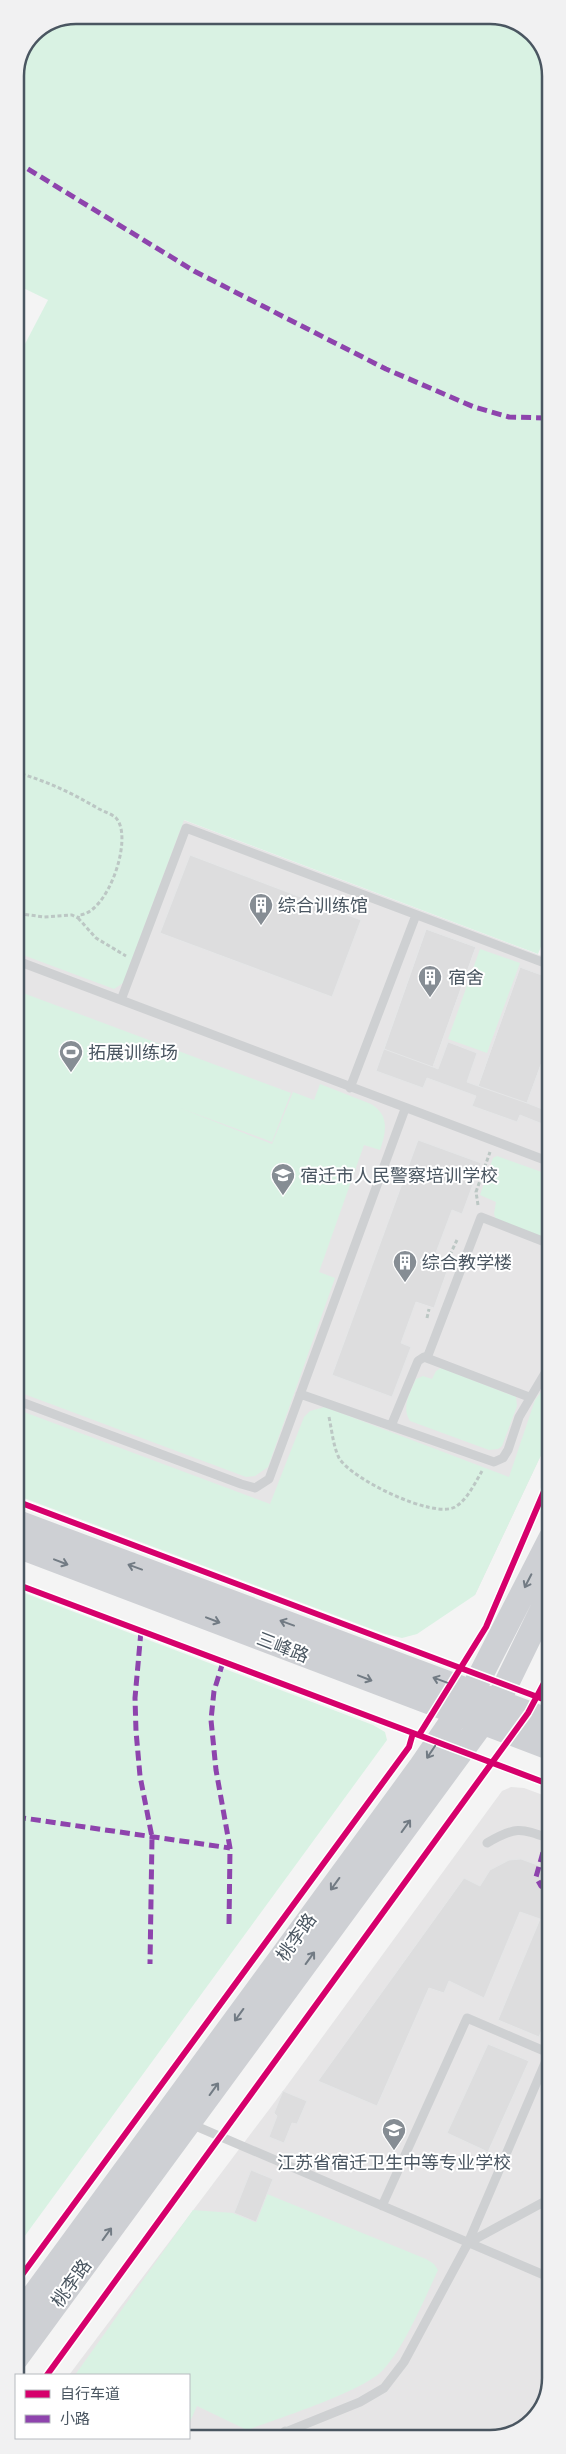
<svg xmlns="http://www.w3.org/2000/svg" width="566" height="2454" viewBox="0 0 566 2454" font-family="'Roboto Condensed','Noto Sans SC',sans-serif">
<rect width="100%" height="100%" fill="#f4f4f4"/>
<!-- education -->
<path fill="#e6e5e6" d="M15,756L550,959L551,1434L475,1595L16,1434Z
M511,1787L524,1788L551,1798V2379L536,2418L502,2438H66H189V2375H69L283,2091L502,1791Z"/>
<!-- green -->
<path fill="#d9f2e3" d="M76,15H498L533,33L550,64V924L538,954L184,820L123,983L114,989L15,952V363L48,300L15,284V75L33,33Z
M480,949L520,963L487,1053L448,1039Z
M15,990L291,1093L272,1142L180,1108L272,1144L293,1092L314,1100L320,1084L371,1104C390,1115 386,1133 380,1150L364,1145L319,1272L335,1278L268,1467L255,1476L246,1477L16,1391Z
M497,1156L550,1175V1240L496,1219L494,1214L496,1202L480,1195L493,1158Z
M441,1368L516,1397L517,1406L502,1446L498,1449L489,1450L410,1421C401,1407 410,1393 416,1379L423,1376L432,1379L436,1371Z
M551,1379V1434L475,1595L417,1634L402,1638L385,1634L16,1495V1409L270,1504L304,1417L310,1411L325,1407L509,1477L535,1400Z
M16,1590L373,1725L385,1732L387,1740L16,2248Z
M267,2194L426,2259L434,2264L438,2270C424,2300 405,2346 383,2370C364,2391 277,2419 247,2430L197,2406L189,2424V2375H75L193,2210L233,2213L256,2222Z"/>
<!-- building -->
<path fill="#ddddde" stroke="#e5e6e7" d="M190,855L361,920L332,997L160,933Z
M426,929L476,947L433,1067L438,1069L448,1042L477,1053L467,1082L478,1086L520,967L550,978V1040L527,1103L550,1112V1127L520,1115L517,1122L472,1106L476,1096L427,1078L423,1088L376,1071Z
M426,929L476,947L433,1067L384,1049Z
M520,967L550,978V1040L527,1103L478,1086Z
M418,1140L481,1163L462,1214L452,1210L434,1258L450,1263L434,1308L416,1302L401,1343L411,1347L392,1397L332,1375Z
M521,1859L551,1870V2008L539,2037L498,2020L540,1919L520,1912L484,1998L449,1981L444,1993L429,1988L377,2106L318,2081L464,1878L480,1886L490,1870L509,1860Z
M488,2044L529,2061L488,2152L447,2133Z
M283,2091L307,2101L297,2124L292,2123L284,2143L269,2137L277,2116L274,2113Z
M251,2170L273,2179L256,2222L234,2213Z"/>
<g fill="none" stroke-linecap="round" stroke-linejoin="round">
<!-- path -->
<path stroke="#bcc7c4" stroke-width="3" stroke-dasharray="4 2.5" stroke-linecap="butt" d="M15,772C47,781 72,793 99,809C105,812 112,814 116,818C134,837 108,914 79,915L78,918L72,915L44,917L15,913
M78,918L96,938L126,956
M478,1205L476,1192L490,1152
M447,1261L457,1240
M427,1318L429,1309
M329,1417C332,1431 333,1445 339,1458C351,1479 433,1519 455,1507C467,1500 475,1483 482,1471"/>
<!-- lane -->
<path stroke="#ced0d2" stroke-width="9" d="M15,960L550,1162
M121,1000L186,828L550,965
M350,1088L416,915
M427,1358L481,1217L550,1244
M300,1394L494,1462L503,1458L508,1450L519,1417L551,1363
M16,1400L241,1484L255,1488L269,1479L405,1109
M391,1426L418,1361L424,1357L529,1397
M487,1843C516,1826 520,1828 551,1839
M191,2124L551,2278
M382,2206L467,2018L549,2053
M468,2243L551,2198
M285,2431L303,2438
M271,2438L360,2402L384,2388L404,2362L468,2243L551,2049"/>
<!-- secondary -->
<path stroke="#ced0d4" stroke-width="25" d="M16,1522L551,1722
M16,1545L551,1748
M16,2320L420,1768L472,1692L551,1538
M16,2358L498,1701L551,1592"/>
<!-- quiet -->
<path stroke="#8e44ad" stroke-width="5" stroke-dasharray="10 5" stroke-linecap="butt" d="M15,161L194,271L386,369L474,407L509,417L550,418
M141,1631L135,1698L136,1731L140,1776L152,1837L150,1964
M223,1662L214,1691L211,1720L216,1770L230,1848L229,1926
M16,1817L230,1848
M547,1838L536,1877L541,1886L551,1892"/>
<!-- cycleway casing -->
<g stroke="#fff" stroke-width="9">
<path id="cycleway" d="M16,1501L551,1702
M16,1584L413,1733L409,1747L16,2283
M413,1733L551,1785
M419,1735L486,1627L551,1475
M47,2375L528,1713L551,1670"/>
</g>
<!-- cycleway -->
<use href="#cycleway" stroke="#d6006c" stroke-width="6"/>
</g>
<!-- one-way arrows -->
<defs><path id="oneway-shaft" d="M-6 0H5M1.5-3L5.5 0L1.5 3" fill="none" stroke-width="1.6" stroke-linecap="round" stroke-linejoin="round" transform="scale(1.25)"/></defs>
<g stroke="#727b84">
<use href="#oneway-shaft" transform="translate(61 1562) rotate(21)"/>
<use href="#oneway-shaft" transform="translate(135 1567) rotate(-160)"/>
<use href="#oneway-shaft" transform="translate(528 1581) rotate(117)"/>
<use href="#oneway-shaft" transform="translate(213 1620) rotate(21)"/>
<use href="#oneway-shaft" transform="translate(287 1623) rotate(-160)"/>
<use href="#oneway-shaft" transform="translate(365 1678) rotate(21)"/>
<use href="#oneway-shaft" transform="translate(440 1680) rotate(-160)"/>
<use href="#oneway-shaft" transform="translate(431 1752) rotate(124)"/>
<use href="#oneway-shaft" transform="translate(406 1826) rotate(-54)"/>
<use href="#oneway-shaft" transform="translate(335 1884) rotate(126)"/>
<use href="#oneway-shaft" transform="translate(310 1958) rotate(-54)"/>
<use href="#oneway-shaft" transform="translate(239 2015) rotate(126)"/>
<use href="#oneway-shaft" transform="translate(214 2089) rotate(-54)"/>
<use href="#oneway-shaft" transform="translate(107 2234) rotate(-54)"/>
</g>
<!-- icons -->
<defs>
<g id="building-pin" transform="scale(1.25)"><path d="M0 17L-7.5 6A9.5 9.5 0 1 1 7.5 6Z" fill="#868d94" stroke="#fff"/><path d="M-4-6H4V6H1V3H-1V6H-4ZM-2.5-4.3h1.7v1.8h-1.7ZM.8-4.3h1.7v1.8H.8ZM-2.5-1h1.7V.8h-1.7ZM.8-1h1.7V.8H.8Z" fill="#fff"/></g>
<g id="stadium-pin" transform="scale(1.25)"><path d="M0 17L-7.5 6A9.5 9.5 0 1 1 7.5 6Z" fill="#868d94" stroke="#fff"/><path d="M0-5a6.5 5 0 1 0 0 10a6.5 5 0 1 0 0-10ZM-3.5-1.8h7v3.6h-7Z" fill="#fff"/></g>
<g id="school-pin" transform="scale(1.25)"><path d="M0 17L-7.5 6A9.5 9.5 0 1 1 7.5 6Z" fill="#868d94" stroke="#fff"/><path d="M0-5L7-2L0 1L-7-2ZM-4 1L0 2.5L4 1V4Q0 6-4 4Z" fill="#fff"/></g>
</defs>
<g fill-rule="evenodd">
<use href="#building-pin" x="261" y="905"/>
<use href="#building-pin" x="430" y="977"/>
<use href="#stadium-pin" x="71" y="1052"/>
<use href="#school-pin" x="283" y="1175"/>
<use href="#building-pin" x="405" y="1262"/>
<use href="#school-pin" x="394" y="2130"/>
</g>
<g text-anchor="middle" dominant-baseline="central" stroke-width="4" stroke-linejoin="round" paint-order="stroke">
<!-- poi labels -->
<g font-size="18" fill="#4a5661" stroke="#fff" text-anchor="start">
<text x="278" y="905">综合训练馆</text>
<text x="448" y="977">宿舍</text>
<text x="88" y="1052">拓展训练场</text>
<text x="300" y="1175">宿迁市人民警察培训学校</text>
<text x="422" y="1262">综合教学楼</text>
<text x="394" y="2162" text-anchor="middle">江苏省宿迁卫生中等专业学校</text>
</g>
<!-- street labels -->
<g font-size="18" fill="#4a5661" stroke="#fff">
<text transform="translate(283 1647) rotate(21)">三峰路</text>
<text transform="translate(296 1937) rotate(-54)">桃李路</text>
<text transform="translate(71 2283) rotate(-54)">桃李路</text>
</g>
</g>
<!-- crop -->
<path d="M0 0H566V2454H0ZM76 24H490A52 52 0 0 1 542 76V2378A52 52 0 0 1 490 2430H76A52 52 0 0 1 24 2378V76A52 52 0 0 1 76 24Z" fill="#f1f1f2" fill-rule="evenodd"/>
<path fill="none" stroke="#4a5661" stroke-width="2.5" d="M76 24H490A52 52 0 0 1 542 76V2378A52 52 0 0 1 490 2430H76A52 52 0 0 1 24 2378V76A52 52 0 0 1 76 24Z"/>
<!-- legend -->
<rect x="15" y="2374" width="175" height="65" fill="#ffffff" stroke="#b7bbc0"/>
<rect x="25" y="2390" width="25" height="8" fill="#d6006c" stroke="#b7bbc0"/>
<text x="60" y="2399" font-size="15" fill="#4a5661">自行车道</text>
<rect x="25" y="2415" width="25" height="8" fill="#8e44ad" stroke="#b7bbc0"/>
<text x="60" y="2424" font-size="15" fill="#4a5661">小路</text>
</svg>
